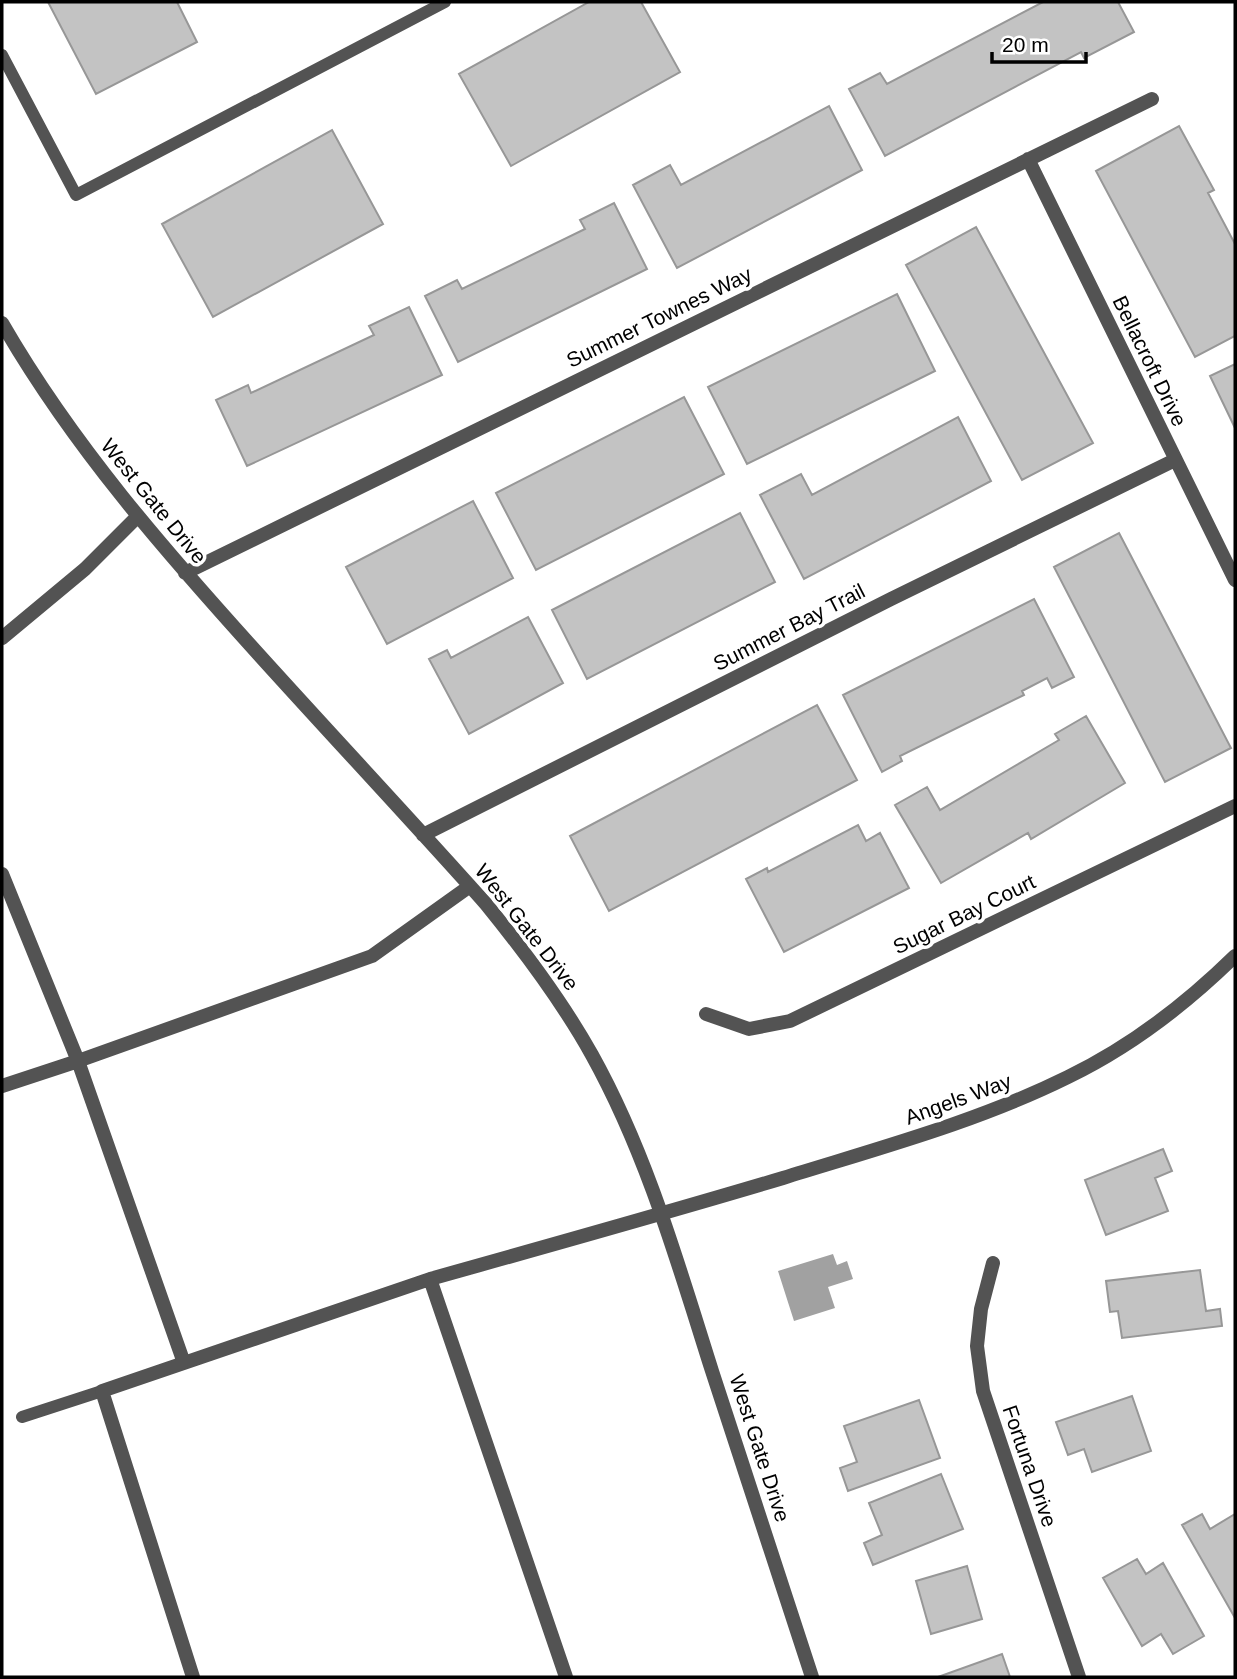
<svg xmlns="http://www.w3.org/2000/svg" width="1237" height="1679" viewBox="0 0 1237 1679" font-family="Helvetica,sans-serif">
<rect width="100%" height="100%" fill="#fff"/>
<!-- water -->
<path fill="#a1a1a1" d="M833,1254L837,1265L847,1261L853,1279L828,1287L835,1308L794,1321L778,1271Z"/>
<!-- building -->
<path fill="#c3c3c3" stroke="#979797" stroke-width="2" d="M48,2H177L197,42L96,94Z
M589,2H641L680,72L511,166L459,74Z
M1043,2H1118L1134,32L1084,58L1081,52L885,156L849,89L880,73L887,84Z
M829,106L862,170L677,268L633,185L670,165L681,185Z
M1179,126L1214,190L1208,193L1235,244V336L1195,357L1096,171Z
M332,130L383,224L213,317L162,224Z
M614,203L647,269L458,362L425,296L457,280L462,289L585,229L580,220Z
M976,227L1093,443L1022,480L906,265Z
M897,294L935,371L747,464L708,387Z
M409,307L442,375L247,466L216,400L248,385L251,393L374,335L369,326Z
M1235,364V428L1210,376Z
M684,397L724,474L536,570L496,493Z
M958,417L991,481L804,579L760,495L801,474L812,495Z
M473,501L513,578L387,644L346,567Z
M740,513L775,582L587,679L552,610Z
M1119,533L1231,748L1165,782L1054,567Z
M1034,599L1074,677L1052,688L1047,678L1022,691L1024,695L900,756L902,761L882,772L843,695Z
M528,617L563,683L469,734L429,659L447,650L451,658Z
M817,705L857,780L609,911L570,836Z
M1086,716L1125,783L1031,839L1028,833L941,883L895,805L927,787L940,810L1059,740L1055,734Z
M858,825L866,841L880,833L909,888L784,952L746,879L767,868L768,872Z
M1163,1149L1172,1171L1155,1178L1168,1211L1106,1235L1085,1180Z
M1200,1270L1206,1311L1220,1309L1222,1326L1122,1338L1118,1311L1110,1312L1106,1281Z
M1132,1396L1151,1451L1092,1472L1084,1449L1068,1455L1056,1422Z
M919,1400L940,1458L848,1491L840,1468L857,1462L844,1426Z
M941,1474L963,1529L873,1565L864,1543L882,1535L869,1503Z
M1202,1514L1210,1529L1235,1514V1618L1182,1525Z
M1137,1559L1146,1574L1163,1563L1204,1636L1173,1654L1161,1634L1142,1646L1103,1578Z
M967,1566L982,1619L931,1634L916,1581Z
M1002,1654L1010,1677H938Z"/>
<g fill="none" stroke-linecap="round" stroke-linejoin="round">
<!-- service -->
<path stroke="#535353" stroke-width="12" d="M2,55L76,195L445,2
M22,1417L102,1391"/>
<!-- minor -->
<path stroke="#535353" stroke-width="14" d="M1028,159L1235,580
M2,323C73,446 166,552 261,657C336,740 412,821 486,904C525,952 562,1001 592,1055C647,1154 678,1264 712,1371C746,1473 779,1575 812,1677
M185,573L1152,99
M2,638L85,569L138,516
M423,835L891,599L1175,460
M2,874L78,1061L2,1086
M706,1014L749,1029L790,1021L1235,806
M993,1263L981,1309L977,1346L983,1391L1079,1677
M184,1363L78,1061L372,956L470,886
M193,1677L102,1391L430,1279
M566,1677L430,1279C548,1246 666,1213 783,1178C879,1148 977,1122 1068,1077C1130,1047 1186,1004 1235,956"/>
</g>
<g text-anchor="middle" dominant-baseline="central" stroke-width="7" stroke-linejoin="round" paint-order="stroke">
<!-- street labels -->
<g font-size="21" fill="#000" stroke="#fff">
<text transform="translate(659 317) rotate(-26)">Summer Townes Way</text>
<text transform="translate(1150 361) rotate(64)">Bellacroft Drive</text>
<text transform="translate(154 501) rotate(51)">West Gate Drive</text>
<text transform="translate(789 627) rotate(-27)">Summer Bay Trail</text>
<text transform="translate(964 914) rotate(-26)">Sugar Bay Court</text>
<text transform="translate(527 927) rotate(52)">West Gate Drive</text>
<text transform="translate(958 1099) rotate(-20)">Angels Way</text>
<text transform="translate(760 1448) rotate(72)">West Gate Drive</text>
<text transform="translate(1030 1466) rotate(71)">Fortuna Drive</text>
</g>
</g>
<!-- border -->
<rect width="1237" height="1679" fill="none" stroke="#000000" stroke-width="7"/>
<!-- scale -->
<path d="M992 52v10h94v-10" fill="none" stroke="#000000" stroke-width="3.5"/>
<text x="1002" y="52" font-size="21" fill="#000000" stroke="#ffffff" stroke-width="5" paint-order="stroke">20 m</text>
</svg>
